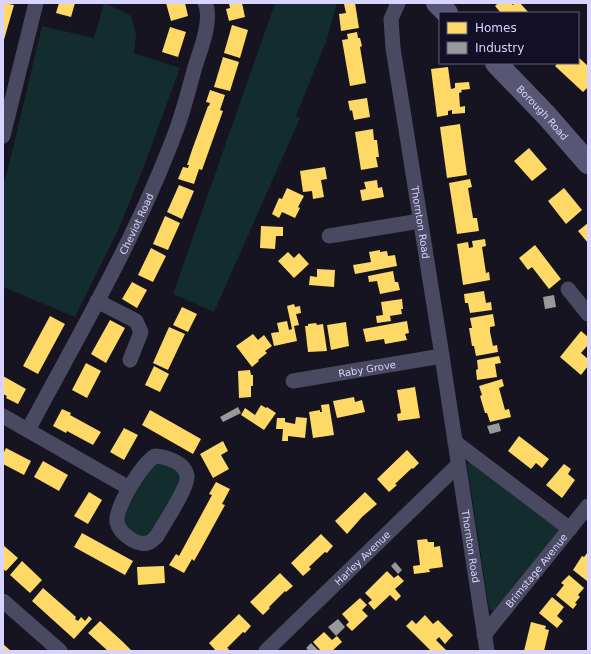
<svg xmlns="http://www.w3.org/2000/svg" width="591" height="654" viewBox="0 0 591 654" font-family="'DejaVu Sans',sans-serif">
<rect width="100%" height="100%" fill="#161421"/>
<!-- green -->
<path fill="#132c2d" d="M104,3L122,11L131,16L136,34L134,53L180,68L143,169L119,228L75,317L3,287V184L7,173L42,26L94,38Z
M275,3H337L327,39L296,116L300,118L214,312L173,294Z
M471,460L562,531L495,612L489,609L467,464Z
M161,462L177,469L182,480L147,539L124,529V514L146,473L154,464Z"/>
<!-- homes -->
<path fill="#ffd966" d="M3,3L14,5L3,43Z
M59,3H75L71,17L56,13Z
M166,3H185L188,16L171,21Z
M229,3H242L245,17L229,21L226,9L230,8Z
M355,3L359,28L341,31L339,14L346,13L344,4Z
M498,3H511L513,5L515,3H520L529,13H501L495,6Z
M232,25L248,30L240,58L224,53Z
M170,27L186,32L178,57L162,52Z
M357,32L358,38H360L362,46L360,47L366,83L350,86L342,40L348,39L347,34Z
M223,57L239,62L230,91L214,87Z
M578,57L588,66V87L583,92L555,66L558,63H578Z
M448,67L451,89L455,88V83L469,82L470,89L461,90L462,92L459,93L460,107L465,106V113L452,114V110L448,111V115L437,117L431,69Z
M210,90L225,95L220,110L223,111L202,170L199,169L194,184L178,179L183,167L188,168L189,165H187L192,150L208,106H209L210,103L206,102Z
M367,98L370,117L354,120L352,110L350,111L348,101Z
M460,124L467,175L447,178L440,127Z
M373,129L374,140H377L379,157H376L378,167L361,170L355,132Z
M529,148L547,169L532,181L514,161Z
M325,167L327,179L321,180L324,197L313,199L312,191L303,192L300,171Z
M470,179L472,187L468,188L473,218H477L479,231L457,234L449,183Z
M377,180L378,188L382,187L384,197L362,201L360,190L366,189L364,182Z
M179,185L194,191L182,219L167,212Z
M287,188L304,196L298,207L300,208L295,218L282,212L279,218L272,214L279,198L282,199Z
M564,188L582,210L566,224L548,201Z
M165,216L180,223L168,250L153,244Z
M588,223V243L578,231Z
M261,226L283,227V236H276L275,249L260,248Z
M485,239L486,246L482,247L486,273L489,272L490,280L463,285L457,244L468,242L469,248L473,247L472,241Z
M535,245L561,279L549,289L532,267L528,270L519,258Z
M151,248L166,256L153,282L138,275Z
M380,250V252L387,251L388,256L395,255L397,266L355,274L353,265L371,262L369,252Z
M288,252L294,258L299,253L309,264L294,278L278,261Z
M317,269L335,270L334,287L309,285L310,276L317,277Z
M393,271L395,282H398L400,290L380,294L377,281L369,282L368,276Z
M132,282L147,290L137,308L122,299Z
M484,291L486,303L491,302L492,310L470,313L468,303H465L464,294Z
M402,299L403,309H401L402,314L390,316L391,321L377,323L376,316L383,315L381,302Z
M294,304L295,307L300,306L301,313L296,314L299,325L294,326L297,341L274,346L271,333L279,332L277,323L287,321L289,330L292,329L287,306Z
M182,307L197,314L188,332L173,325Z
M493,314L495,326L490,327V332L493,346L497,345L498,352L476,356L474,346H472L469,328H472L470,318Z
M50,316L65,324L38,374L23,366Z
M110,320L125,328L106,363L91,354Z
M407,321L409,333L405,334L407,340L385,344L384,339L366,342L363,329Z
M346,322L349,346L331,350L327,325Z
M316,323L317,325L323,324L327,351L308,352L305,326H308V324Z
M169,327L185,334L168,370L153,363Z
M581,331L588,337V345L581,353L588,359V366L581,375L560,357Z
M253,334L258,340L264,335L272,346L265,351L267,353L258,360L259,361L252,367L236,346Z
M499,356L501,363L495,364L497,377L477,380L476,370L478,369L477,360Z
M86,363L101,371L87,398L72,390Z
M154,366L169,374L160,392L145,385Z
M250,370L251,375H253V386H251V397L239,398L238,371Z
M3,376L26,389L18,404L6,398L7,396L3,394Z
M502,379L504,386L499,388L505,410L509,409L511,417L490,422L487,413H485L480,396L482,395L479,386Z
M415,387L420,418L398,421L397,414L401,413L397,390Z
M354,397L355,402L362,400L365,412L337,418L333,401Z
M329,404L334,435L313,438L309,412L320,410V412H322L321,405Z
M261,405L266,408L267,407L276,413L264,430L241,415L245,408L255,415Z
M62,409L71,413L70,415L101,432L93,445L67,431L66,433L53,426Z
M150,410L201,439L193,454L142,425Z
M296,417L307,418L305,438L288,436V441H282L283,429H276L277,418H285V422L295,424Z
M124,428L138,435L124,460L110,452Z
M519,436L549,459L542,468L536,463L531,469L508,451Z
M223,441L228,451L221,455L229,469L213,478L200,454Z
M6,448L31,461L24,475L3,464V454Z
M407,450L419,463L413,469L412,468L395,484L397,485L389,492L377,479Z
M43,461L68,475L59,491L34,477Z
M564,464L571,469L568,474L575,480L562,498L546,485Z
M216,482L230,489L222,504L225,505L202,547L194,561L192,559L184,573L169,565L176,554L179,556L212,495L209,494Z
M89,492L102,500L88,524L74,516Z
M365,492L377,504L362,517L347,534L335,521Z
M82,533L133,561L125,575L74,547Z
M321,534L333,546L327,553L325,552L309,567L311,569L303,576L291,563Z
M427,539L428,542H434V547L440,546L443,567L429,569L430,572L414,574L413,566L420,565L417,540Z
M3,545L18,558L6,571L3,569Z
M588,552V579L587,581L573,570L582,556L584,557Z
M22,561L42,580L30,593L10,575Z
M164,566L165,583L138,585L137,567Z
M387,571L394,578L398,575L404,581L395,589L401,596L396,601L390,595L374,610L368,603L372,600L365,593Z
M280,573L293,586L286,592L285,591L269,607L270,608L263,615L250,602Z
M569,575L584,588L578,595L580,597L575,603L577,604L573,609L556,595L564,585L561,583Z
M43,588L76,617L75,619L78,621L81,617L85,621L89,616L92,619L74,639L32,601Z
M552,597L564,607L557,616L563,621L557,628L539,613Z
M360,598L367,605L362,610L368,616L352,631L346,625L349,622L342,614Z
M239,614L251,626L245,633L243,632L227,648L229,649L227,651H216L209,643Z
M425,615L433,624L438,620L453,635L445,644L439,637L436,640L446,650L445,651H431L406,626L412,620L416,624Z
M100,621L123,642L132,651H108L88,633Z
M531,622L546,626L545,629L549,630L544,651H524Z
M324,632L332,640L337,636L342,642L332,651H321L313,642Z
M3,644L11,651H3Z"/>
<!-- industry -->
<path fill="#999" d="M554,295L556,307L545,309L543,297Z
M238,407L241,413L223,422L220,417Z
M499,423L501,431L490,434L487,426Z
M395,562L402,570L398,574L391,566Z
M338,619L345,627L336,636L328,627Z
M311,643L319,651H309L306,648Z"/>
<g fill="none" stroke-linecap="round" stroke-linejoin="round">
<!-- street -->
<g stroke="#4a4962" stroke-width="15">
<path id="s1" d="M398,3L391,19L393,48L440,343L487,651"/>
<path d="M3,136L36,3"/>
<path d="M329,236L420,221"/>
<path d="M568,289L588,314"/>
<path d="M97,301L136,321L141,332L130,360"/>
<path id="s2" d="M293,381L442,356"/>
<path d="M3,416L129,488"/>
<path id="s3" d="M28,430C81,331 138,234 177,128C184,109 189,88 195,67C200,51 213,19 205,3"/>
<path d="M455,442L570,529"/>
<path d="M155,456C166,457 185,462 187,476C189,486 163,525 157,536C155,538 152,541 150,542C138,548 119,533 117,522C115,507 142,464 155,456Z"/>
<path d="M3,601L60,651"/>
<path id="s4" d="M484,635L588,506"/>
<path id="s5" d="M266,651L458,465"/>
</g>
<!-- secondary -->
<g stroke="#575674" stroke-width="22">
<path d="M437,3L447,13"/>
<path id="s6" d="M496,63L547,116L588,163"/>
</g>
</g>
<g text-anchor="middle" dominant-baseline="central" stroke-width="4" stroke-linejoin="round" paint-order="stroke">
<!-- street labels -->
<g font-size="10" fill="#d9d4ff" stroke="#130f26">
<text stroke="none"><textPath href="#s6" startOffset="68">Borough Road</textPath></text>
<text stroke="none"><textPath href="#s1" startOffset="223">Thornton Road</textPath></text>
<text stroke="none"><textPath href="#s3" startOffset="233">Cheviot Road</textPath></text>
<text stroke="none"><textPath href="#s2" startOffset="75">Raby Grove</textPath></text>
<text stroke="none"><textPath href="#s1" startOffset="551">Thornton Road</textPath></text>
<text stroke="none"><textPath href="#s5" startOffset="134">Harley Avenue</textPath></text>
<text stroke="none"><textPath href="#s4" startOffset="83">Brimstage Avenue</textPath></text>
</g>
</g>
<!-- border -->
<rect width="591" height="654" fill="none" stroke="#d9d4ff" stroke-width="8"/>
<!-- legend -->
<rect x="439" y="12" width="140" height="52" fill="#130f26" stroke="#625e7d"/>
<rect x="447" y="22" width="20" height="12" fill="#ffd966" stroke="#625e7d"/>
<text x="475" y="32" font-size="12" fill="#d9d4ff">Homes</text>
<rect x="447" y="42" width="20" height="12" fill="#999999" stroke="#625e7d"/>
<text x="475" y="52" font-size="12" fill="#d9d4ff">Industry</text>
</svg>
